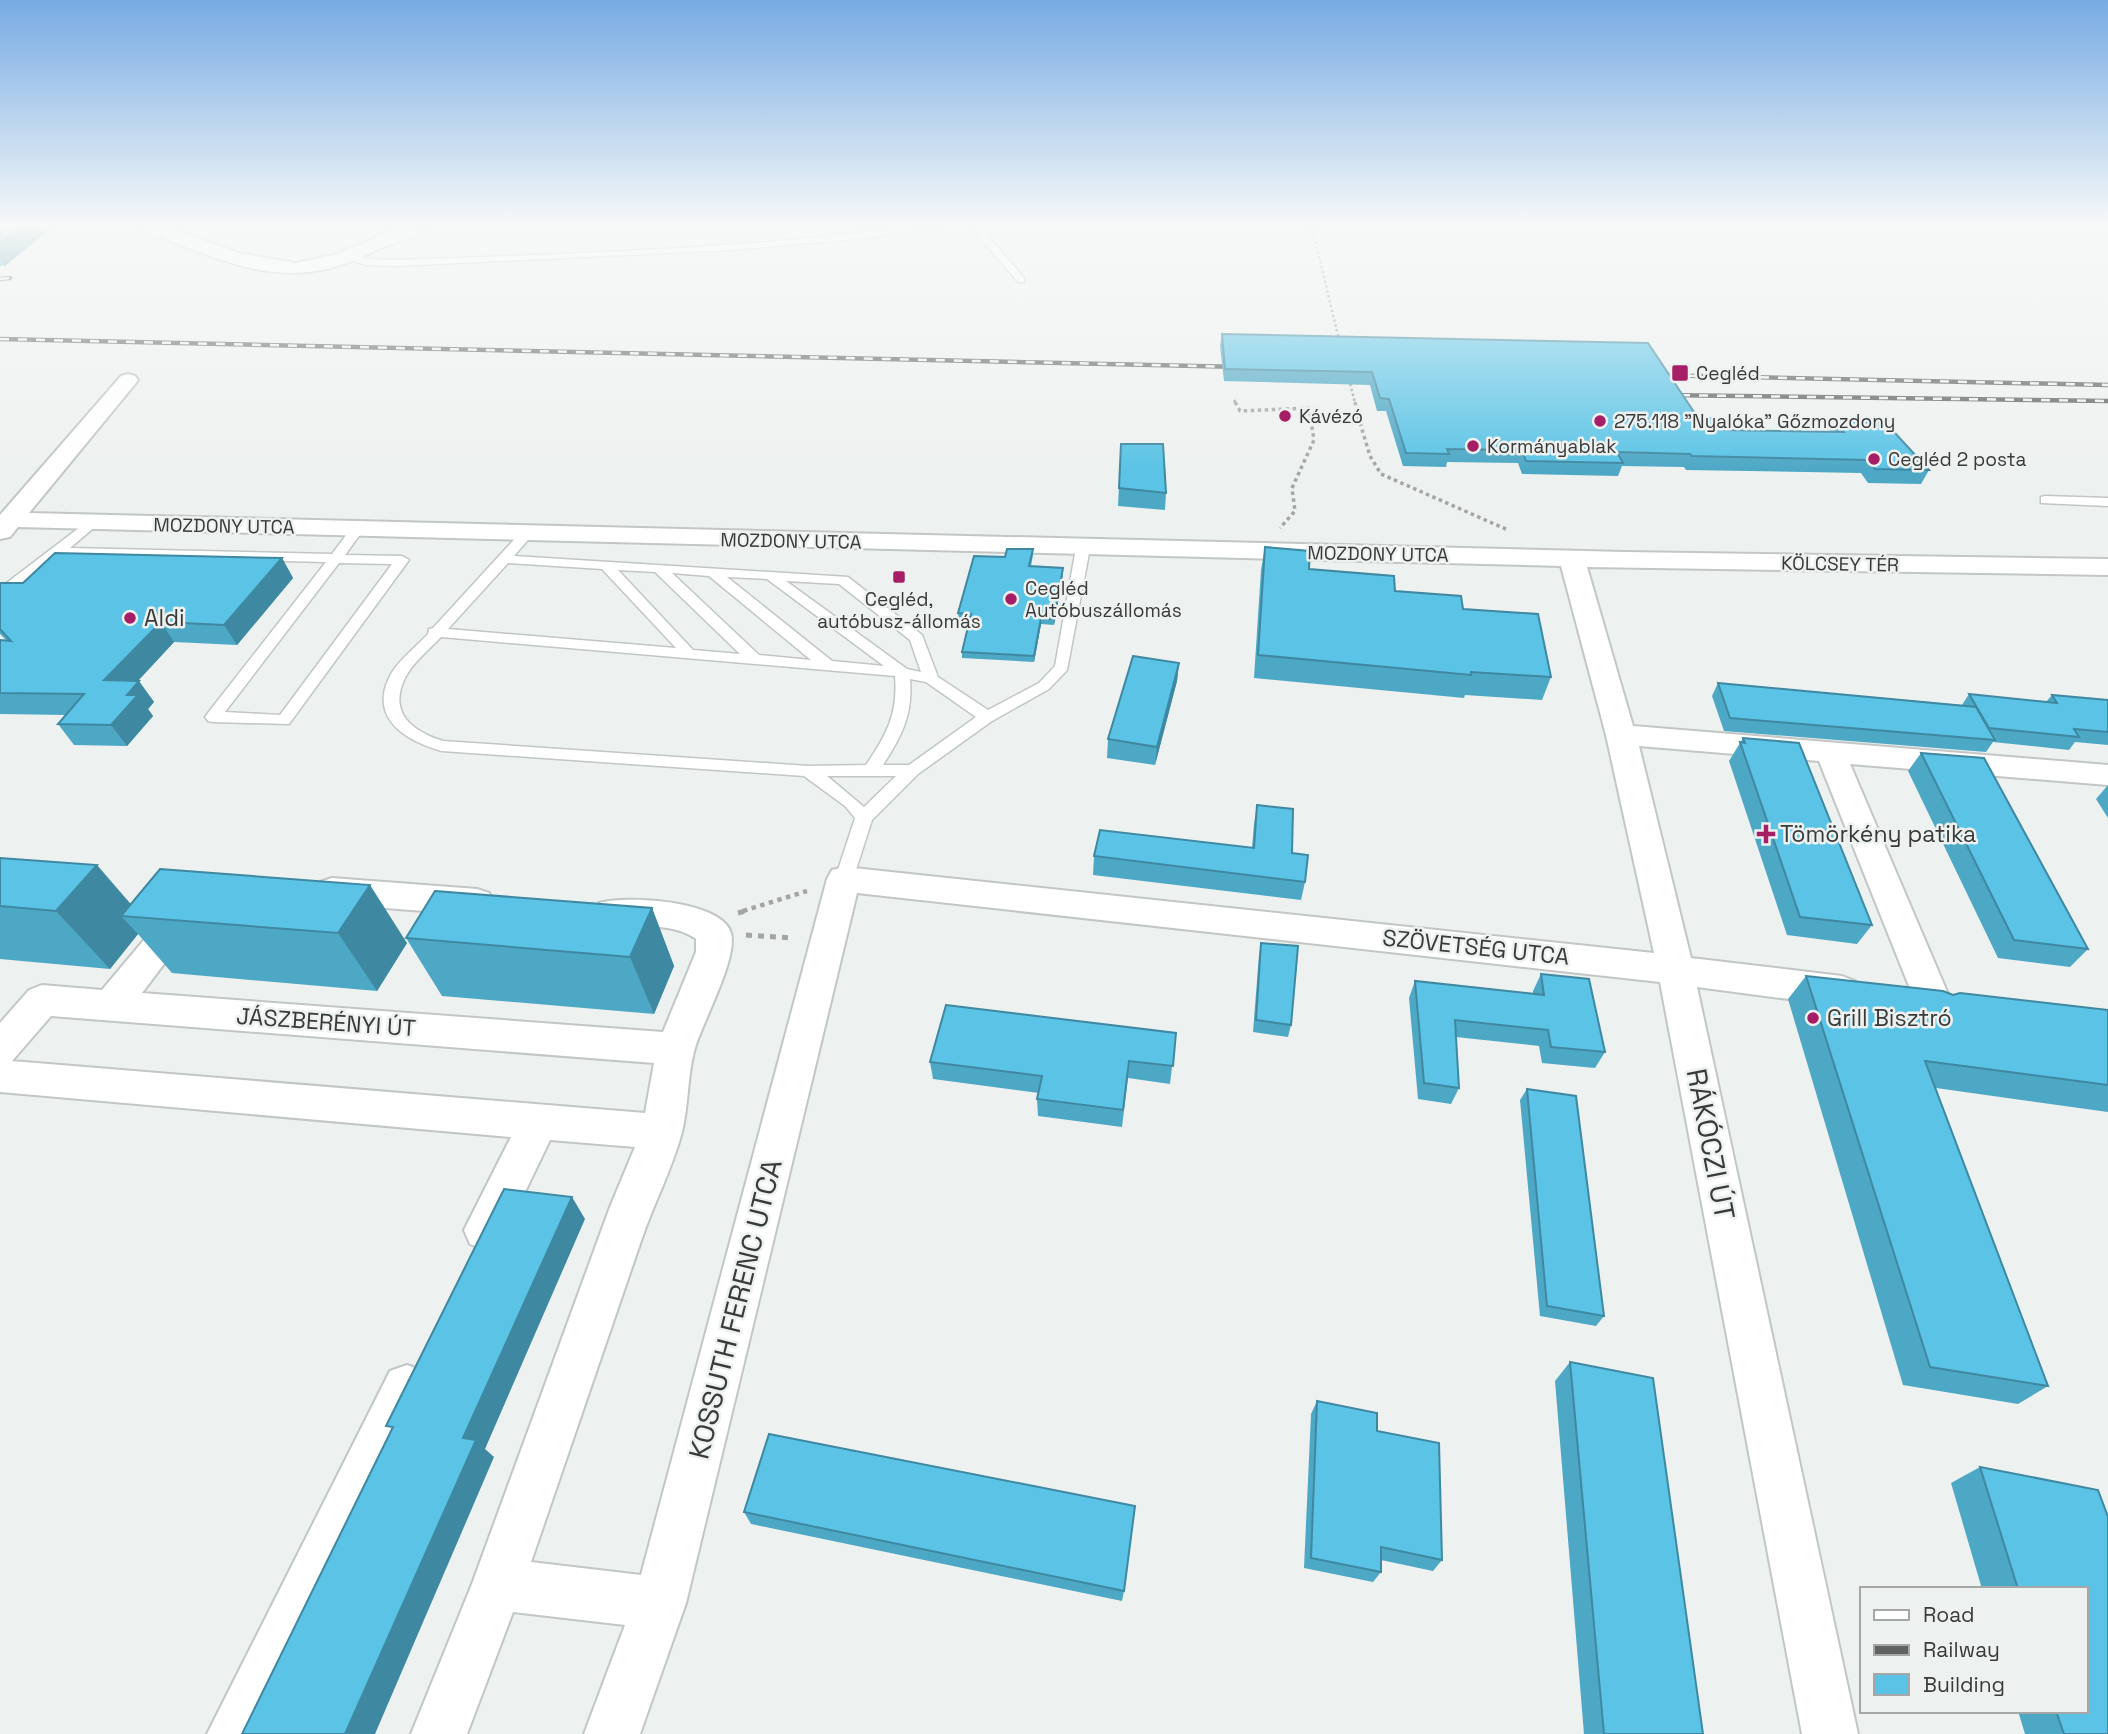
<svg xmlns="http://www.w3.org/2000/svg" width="2108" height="1734" viewBox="0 0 2108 1734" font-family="'Space Grotesk',sans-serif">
<rect width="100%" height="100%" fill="#edf1f0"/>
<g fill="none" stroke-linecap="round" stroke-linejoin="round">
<!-- lane casing -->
<g stroke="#c2c6c5" stroke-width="3">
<path id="lane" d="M911,227H937L866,238L732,250L396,266L366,265L339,256L344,253L366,259L396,260C568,254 740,249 911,227Z
M971,227H980L1024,278V282H1018Z
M2045,496L2108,498V506L2041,503V497Z
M92,518L97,519V525L70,548L332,554L353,526L358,525L364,529L345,555L402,556L409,560L289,724L213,722L208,721L205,717L208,713L326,562L61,556L0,599V588ZM339,563L392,564L280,715L225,712Z
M527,530L533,534L514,556L848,577L922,635L938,677L988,710L1039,683L1055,666L1076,548L1083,544L1090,548L1067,670L1049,689L992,721L918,774L872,820L853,879L850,884H838L835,879L855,818L845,806L804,776L442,751C406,741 367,718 391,674C399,660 417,646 428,634L429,629L433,628L522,531ZM508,563L602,569L676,648L448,629ZM618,570L655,572L740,654L693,650ZM672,573L709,576L811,660L759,655ZM727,577L767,579L884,666L832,661ZM786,581L839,584L910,640L921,672L907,669ZM441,637L895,676C898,713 887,735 866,765L808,766L443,741C412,731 388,713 405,678C412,663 430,649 441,637ZM910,679L926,682L976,717L909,765H883C902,736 913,714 910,679ZM827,776H896L864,807Z"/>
</g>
<!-- street casing -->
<g stroke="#c2c6c5" stroke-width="4">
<path id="street" d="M142,227H166L238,253L296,263L335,255L401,227H424C415,237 394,243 381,248C360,258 338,268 315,271C257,281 197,250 144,231Z
M128,374L135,376L138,380L135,384L29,513L1625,552L2108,559V575L1587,567L1633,726L2108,765V785L1850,764L1951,1001L1946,1011L1933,1016L1920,1011L1915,1001L1819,761L1639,746L1691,958L1842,976L1855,981L1860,991L1855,1001L1842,1006L1697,987L1858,1734H1802L1660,982L857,893L686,1603L640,1734H584L625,1625L513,1612L467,1734H411L472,1584L610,1207L635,1147L550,1140L500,1244L485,1250L470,1244L464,1230L511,1137L0,1092V1023L29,990L42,985L102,990L169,910L181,906L193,910L198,919L142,993L663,1032L696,952V939C669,919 630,931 599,921L594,912L599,903C625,895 722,900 731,933C738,958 703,1021 695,1048C687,1075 689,1104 682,1132C673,1167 653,1205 641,1241C604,1348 568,1455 531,1562L641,1575L827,879L832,870L844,867L1654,953L1606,735L1561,566L18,527L10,537L0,539V515L121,376ZM51,1016L654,1063L645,1113L12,1061Z
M332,878L477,889L489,893L494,902L489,911L477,915L332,904L320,900L315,891L320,882Z
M407,1365L424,1371L430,1388L264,1734H207L390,1371Z"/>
</g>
<!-- path-far3 -->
<path stroke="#a2a5a4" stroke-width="2.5" stroke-dasharray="2.5 2.5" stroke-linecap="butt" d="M1234,400L1236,403"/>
<!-- path-far2 -->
<path stroke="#a2a5a4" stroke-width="3.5" stroke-dasharray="3.5 3.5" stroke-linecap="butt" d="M1235,402L1240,411L1309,408L1314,440L1292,488L1295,511L1280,528
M1358,416L1370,456L1381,474L1508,530"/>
<!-- path-far1 -->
<path stroke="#a2a5a4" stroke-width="4.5" stroke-dasharray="4.5 4.5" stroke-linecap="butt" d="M743,911L807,891"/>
<!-- path -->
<path stroke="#a2a5a4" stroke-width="5" stroke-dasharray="6 6" stroke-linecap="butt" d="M738,913L749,910
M746,935L793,938"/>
<!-- lane -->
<use href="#lane" fill="#fff" fill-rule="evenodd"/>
<!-- street -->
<use href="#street" fill="#fff" fill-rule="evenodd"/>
<!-- rail casing -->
<g stroke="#606262" stroke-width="4.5">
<path id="rail" d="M0,279L10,278
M0,339L1242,367
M1652,375L2108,385
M1663,395L2108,401"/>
</g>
<!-- rail -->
<use href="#rail" stroke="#edf1f0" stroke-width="2.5" stroke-dasharray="9" stroke-linecap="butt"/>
<!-- path-bridge-far1 -->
<path stroke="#a2a5a4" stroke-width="2.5" stroke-dasharray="2.5 2.5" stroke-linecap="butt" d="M1312,227L1339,340
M1349,379L1355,403"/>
<!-- path-bridge -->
<path stroke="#a2a5a4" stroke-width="3.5" stroke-dasharray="3.5 3.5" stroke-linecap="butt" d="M1355,402L1358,416"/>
</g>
<!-- wall -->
<path fill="#4da8c6" d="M0,227L5,266H0Z
M1222,334L1698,418L1724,430L1830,432L1835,421L1929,470L1921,484L1868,483L1861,473L1686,470L1684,467L1622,466L1618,476L1522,474L1518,463L1447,462L1446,467L1403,466L1386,411H1377L1370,385L1224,381L1220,346Z
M1121,444L1166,493L1165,510L1118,506Z
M1265,547L1309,569L1463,609L1551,677L1542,700L1465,695L1464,698L1254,678L1261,570Z
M1033,549V555L1031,566L1063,568V574L1054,625L1041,624L1034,662L962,658V652L970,620H959L958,613L1005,557Z
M282,558L293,578L237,645L174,642L138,681L154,702L148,709L153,716L127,746L74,745L58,724L66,715L0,714V640L7,641L0,634V583H23Z
M1179,663L1177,681L1155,765L1107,758L1108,739Z
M1718,683L1962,705L1969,694L2046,702L2052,695L2108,700V745L2075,742L2069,750L1993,742L1986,752L1724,731L1712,696Z
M1743,738L1872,925L1857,944L1787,935L1729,761Z
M1921,753L2088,949L2070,967L1998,958L1908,771Z
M2108,785V818L2096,799Z
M1257,805L1292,853L1305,882L1301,900L1093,875L1094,856L1252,848L1254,824Z
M0,858L131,905L407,943L377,991L172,973L138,934L110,969L0,959Z
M652,908L674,966L654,1014L442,996L406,938Z
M1261,943L1291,1025L1288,1037L1253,1032L1259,955Z
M1541,974L1605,1052L1595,1068L1542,1063L1539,1046L1456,1037L1459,1088L1451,1104L1418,1099L1409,998L1415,981L1533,994V991Z
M1806,976L1953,995L2108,1010V1112L1936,1088L2048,1386L2018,1404L1903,1385L1788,999Z
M1176,1033L1170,1084L1128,1078L1122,1127L1038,1116L1037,1099L1039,1093L933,1079L930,1062Z
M1527,1089L1604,1316L1596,1326L1540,1316L1520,1100Z
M1570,1362L1703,1734H1584L1555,1381Z
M1317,1401L1377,1431L1442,1560L1433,1571L1381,1560V1572L1373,1582L1304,1568L1311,1414Z
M1980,1467L2098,1490L2108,1517V1734H2025L2018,1711H2085V1589H1982L1951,1483Z
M744,1512L1124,1591L1122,1601L751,1524Z"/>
<!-- shaded-wall -->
<path fill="#3f88a1" d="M20,227H53L5,266L0,257V243Z
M282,558L293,578L237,645L224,625Z
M1063,568V574L1054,625V619Z
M1041,618V624L1034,662V656Z
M161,622L174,642L119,701L104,680Z
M1179,663L1177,681L1155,765L1157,747Z
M139,681L154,702L148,709L153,716L127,746L111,725L127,695Z
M97,865L142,917L121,916L138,934L110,969L56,911Z
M370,885L407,943L377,991L338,933Z
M652,908L674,966L654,1014L630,957Z
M572,1197L585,1219L485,1449L494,1457L375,1734H345L463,1438Z"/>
<!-- building -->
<path fill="#5ac3e6" stroke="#3f88a1" stroke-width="2" d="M0,227H20L0,243Z
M1222,334L1648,343L1698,418H1715L1724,430L1844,432L1835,421L1885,422L1929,470L1875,469L1868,460L1692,456L1690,454L1617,452L1623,463L1526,461L1522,450L1447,449L1449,454L1406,453L1389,399L1380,398L1372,372L1225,369Z
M1121,444H1163L1166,493L1119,488Z
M1265,547L1310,551L1309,569L1394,576L1395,591L1461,596L1463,609L1538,614L1551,677L1471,672V675L1258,655Z
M1007,549H1033L1029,566L1063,568L1054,619L1041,618L1034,656L962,652L971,614L958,613L974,556L1005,557Z
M55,553L282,558L224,625L161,622L104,680L139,681L127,695H138L111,725L58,724L84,694L0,693V640L11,641L0,629V583H23Z
M1133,656L1179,663L1157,747L1108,739Z
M1718,683L1976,707L1995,740L1730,718Z
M1969,694L2057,703L2052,695L2108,700V732L2074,729L2079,737L1989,728Z
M1743,738L1799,743L1872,925L1800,917L1740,742L1745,743Z
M1921,753L1984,758L2088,949L2014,940Z
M1257,805L1293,809L1292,853L1308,855L1305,882L1094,856L1100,830L1254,848Z
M0,858L97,865L56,911L0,906Z
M160,869L370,885L338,933L121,916Z
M435,891L652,908L630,957L406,938Z
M1261,943L1298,946L1291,1025L1256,1020Z
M1541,974L1589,979L1605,1052L1551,1047L1548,1030L1455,1020L1459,1088L1424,1083L1415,981L1544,995Z
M1806,976L1943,991L1953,995L1960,993L2108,1010V1085L1925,1061L2048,1386L1930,1367Z
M946,1005L1176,1033L1173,1066L1129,1061L1123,1110L1037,1099L1042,1076L930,1062Z
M1527,1089L1576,1096L1604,1316L1547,1306Z
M504,1189L572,1197L463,1438L476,1440L345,1734H242L393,1427L386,1426Z
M1570,1362L1653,1378L1703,1734H1604Z
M1317,1401L1377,1413V1431L1439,1443L1442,1560L1381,1547V1572L1311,1558Z
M769,1434L1135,1506L1124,1591L744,1512Z
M1980,1467L2098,1490L2108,1517V1734H2064L2056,1711H2085V1589H2018Z"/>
<!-- sky -->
<linearGradient id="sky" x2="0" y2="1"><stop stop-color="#77abe4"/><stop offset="0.48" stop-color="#f7f9f8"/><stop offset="1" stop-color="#f7f9f8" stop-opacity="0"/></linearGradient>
<rect width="2108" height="470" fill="url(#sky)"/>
<!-- markers -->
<g fill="#a61e65" stroke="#edf1f0" stroke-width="2.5">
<rect x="1671" y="364" width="18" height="18" rx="3.5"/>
<circle cx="1285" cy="416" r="7"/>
<circle cx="1600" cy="421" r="7"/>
<circle cx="1473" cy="446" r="7"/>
<circle cx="1874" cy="459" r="7"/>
<rect x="892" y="570" width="14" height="14" rx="3.5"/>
<circle cx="1011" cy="599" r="7"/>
<circle cx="130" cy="618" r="7"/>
<path d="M1762.5 823.5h7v7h7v7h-7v7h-7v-7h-7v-7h7z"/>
<circle cx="1813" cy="1018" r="7"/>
</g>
<g text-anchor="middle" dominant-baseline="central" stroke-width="5" stroke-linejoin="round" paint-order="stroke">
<!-- far-poi labels -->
<g font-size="19" fill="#393a3a" stroke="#edf1f0" text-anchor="start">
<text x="1696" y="373">Cegléd</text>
<text x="1299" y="416">Kávézó</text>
<text x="1614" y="421">275.118 "Nyalóka" Gőzmozdony</text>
<text x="1487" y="446">Kormányablak</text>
<text x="1888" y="459">Cegléd 2 posta</text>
<text x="1025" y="588">Cegléd<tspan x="1025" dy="22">Autóbuszállomás</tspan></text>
<text x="899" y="599" text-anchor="middle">Cegléd,<tspan x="899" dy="22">autóbusz-állomás</tspan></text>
</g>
<!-- far-street labels -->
<g font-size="19" fill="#393a3a" stroke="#edf1f0">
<text transform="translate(224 526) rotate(1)">MOZDONY UTCA</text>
<text transform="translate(791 541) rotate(1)">MOZDONY UTCA</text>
<text transform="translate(1378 554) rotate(1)">MOZDONY UTCA</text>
<text transform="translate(1840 564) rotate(1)">KÖLCSEY TÉR</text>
</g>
<!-- poi labels -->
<g font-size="23" fill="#393a3a" stroke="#edf1f0" text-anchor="start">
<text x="144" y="618">Aldi</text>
<text x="1780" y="834">Tömörkény patika</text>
<text x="1827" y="1018">Grill Bisztró</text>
</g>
<!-- street labels -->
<g font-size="23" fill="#393a3a" stroke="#edf1f0">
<text transform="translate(1476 947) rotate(6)">SZÖVETSÉG UTCA</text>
<text transform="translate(326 1022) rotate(4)">JÁSZBERÉNYI ÚT</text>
</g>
<!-- near-street labels -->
<g font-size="28" fill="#393a3a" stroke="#edf1f0">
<text transform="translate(1711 1144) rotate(79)">RÁKÓCZI ÚT</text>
<text transform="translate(735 1309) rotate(-76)">KOSSUTH FERENC UTCA</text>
</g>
</g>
<!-- legend -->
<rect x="1860" y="1587" width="228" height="126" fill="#edf1f0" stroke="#a5a8a7" stroke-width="2"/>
<rect x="1874" y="1610" width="35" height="10" fill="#ffffff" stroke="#a5a8a7" stroke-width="2"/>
<text x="1923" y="1622" font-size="21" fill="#393a3a">Road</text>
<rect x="1874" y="1645" width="35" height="10" fill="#606262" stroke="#a5a8a7" stroke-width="2"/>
<text x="1923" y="1657" font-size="21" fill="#393a3a">Railway</text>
<rect x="1874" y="1674" width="35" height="21" fill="#5ac3e6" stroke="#a5a8a7" stroke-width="2"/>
<text x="1923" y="1692" font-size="21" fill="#393a3a">Building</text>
</svg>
